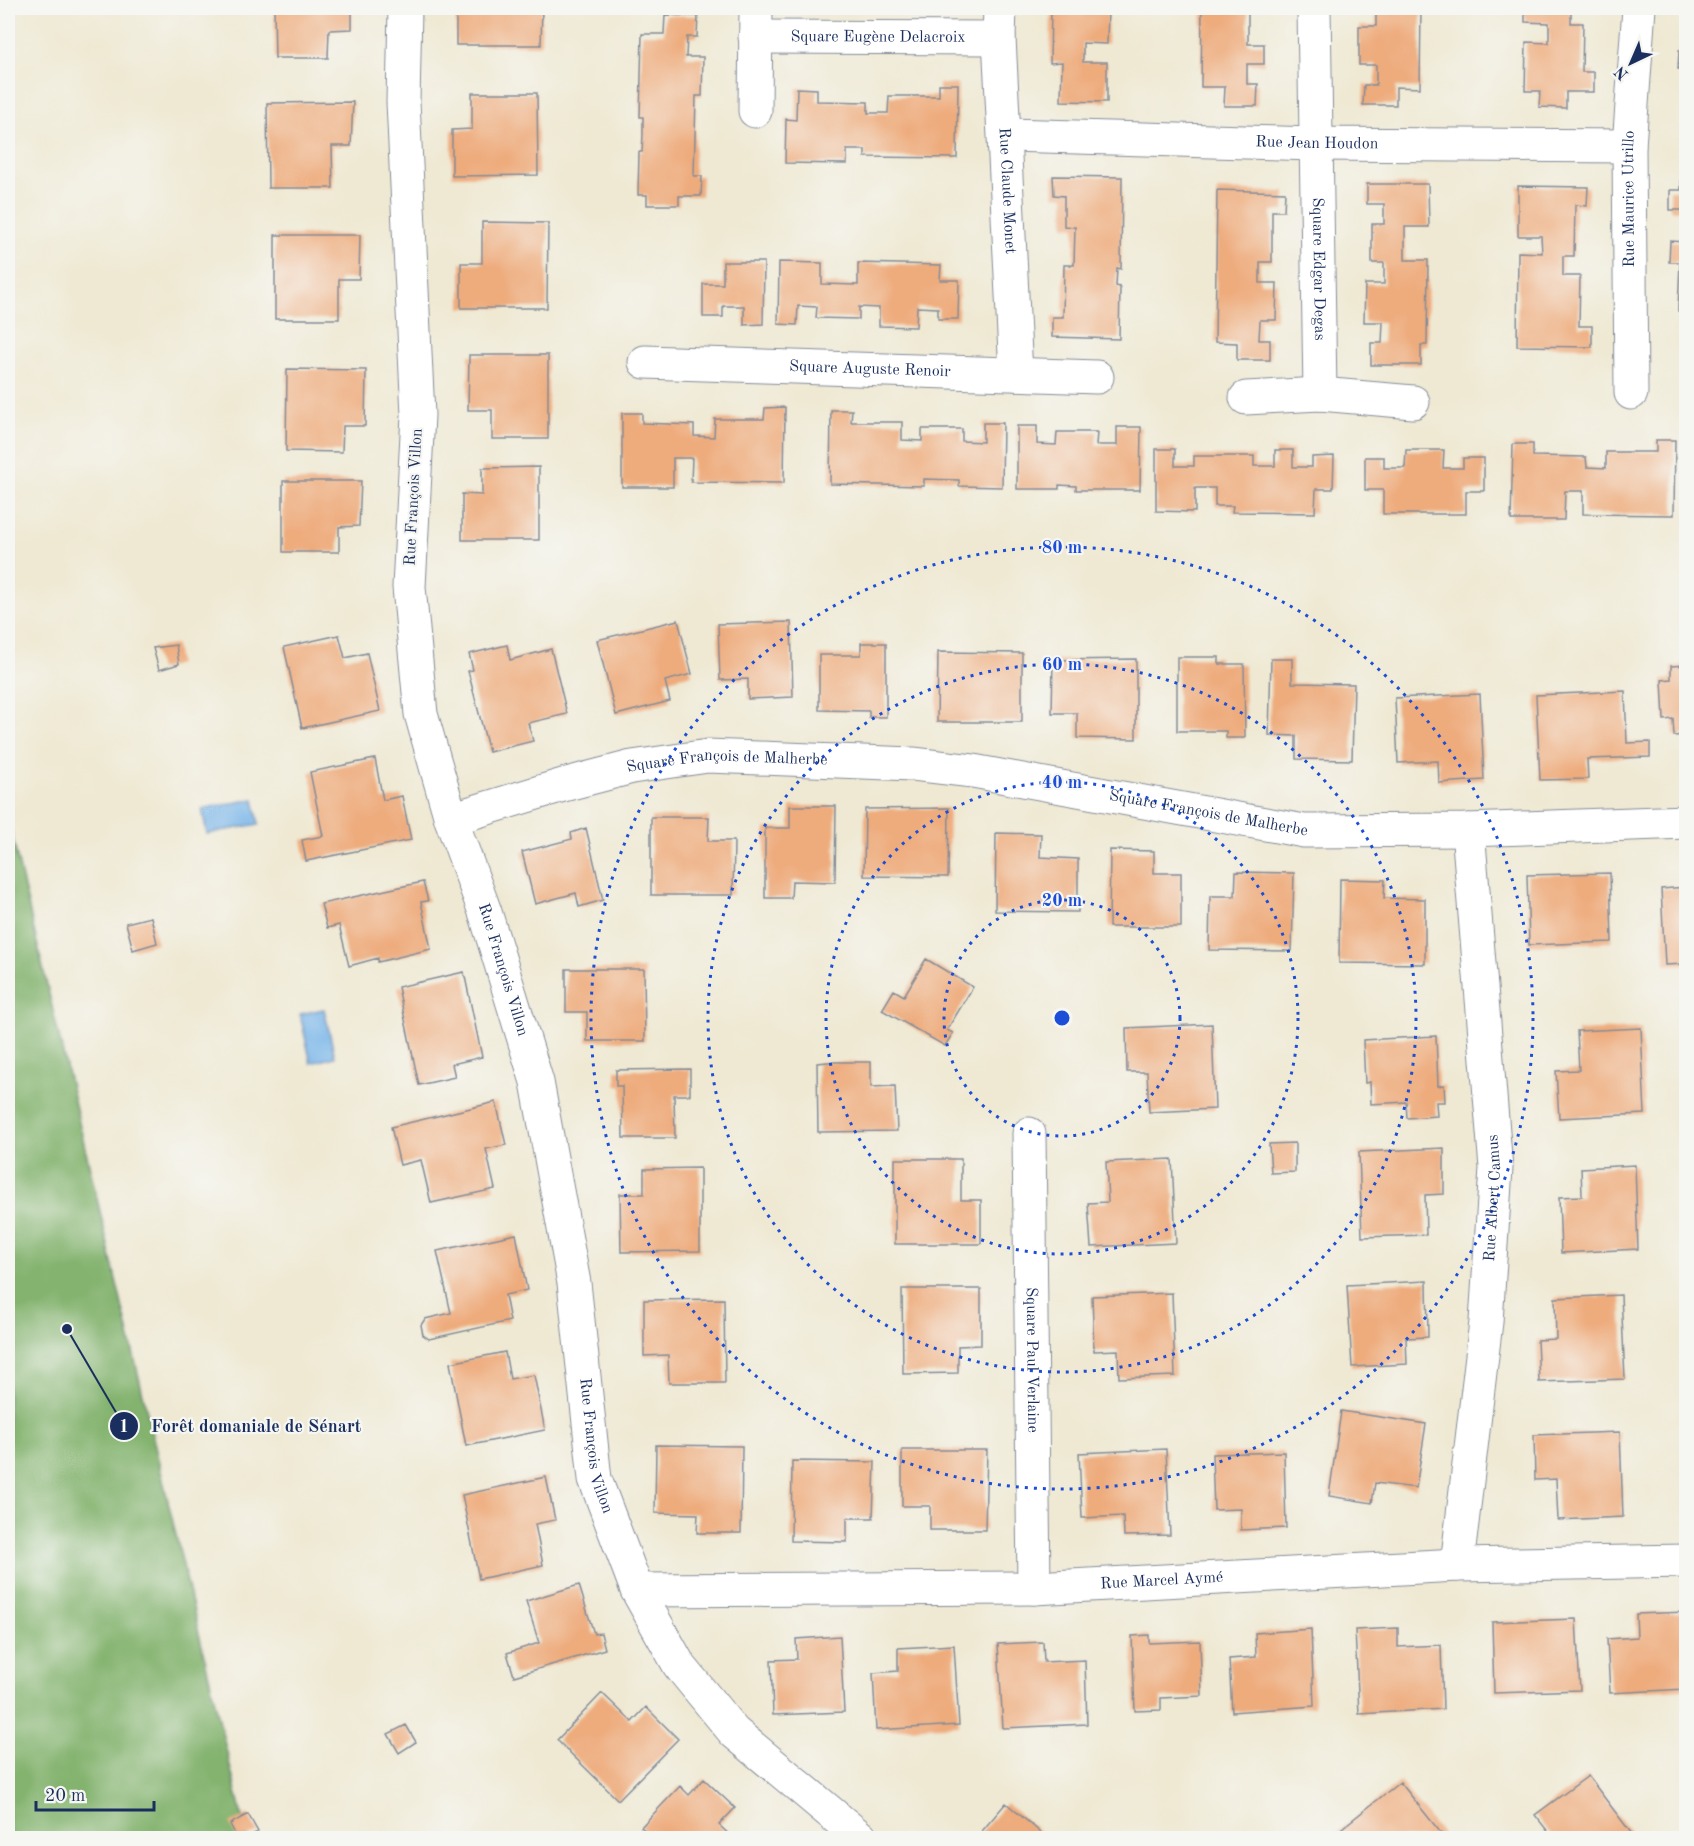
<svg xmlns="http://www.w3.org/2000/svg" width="1694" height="1846" viewBox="0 0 1694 1846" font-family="'Old Standard TT',serif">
<rect width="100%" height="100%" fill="#f6f6f2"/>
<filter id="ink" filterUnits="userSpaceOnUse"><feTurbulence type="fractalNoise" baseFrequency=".0167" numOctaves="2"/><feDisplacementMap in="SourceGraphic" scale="12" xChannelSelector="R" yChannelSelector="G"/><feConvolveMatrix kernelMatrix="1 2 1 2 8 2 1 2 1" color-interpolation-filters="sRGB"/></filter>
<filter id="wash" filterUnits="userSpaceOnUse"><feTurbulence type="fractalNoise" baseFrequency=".008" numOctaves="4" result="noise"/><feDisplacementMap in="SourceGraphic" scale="24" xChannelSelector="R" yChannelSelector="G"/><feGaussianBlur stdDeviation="1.35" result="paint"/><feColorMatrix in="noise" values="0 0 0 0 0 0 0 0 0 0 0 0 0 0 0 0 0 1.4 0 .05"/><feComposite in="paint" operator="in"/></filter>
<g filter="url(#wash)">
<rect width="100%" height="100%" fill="#efe9d3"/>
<!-- forest -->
<path fill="#83b36e" stroke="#4f7166" stroke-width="1.5" d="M8,819L247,1838H8Z"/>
<!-- water -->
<path fill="#75b3e8" stroke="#4871a3" stroke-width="1.5" d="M254,799L259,824L207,834L202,809Z
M324,1009L335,1057L311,1063L300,1014Z"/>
<g id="blocks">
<!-- building -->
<path fill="#eeac7d" d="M274,8H352V29L329,30L328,58H275Z
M456,8H542L541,45H456Z
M1040,8H1108L1107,44L1083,43V62H1107V102L1061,101L1062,62L1050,63L1051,10H1040Z
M1202,8H1248V44H1264V64H1247V84H1258L1257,106H1224L1225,87H1201Z
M1376,8H1421L1420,88L1396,87V105H1363L1364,85H1376V65H1359V26H1376Z
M1525,8H1571V23H1583L1582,72H1594V92H1566V108L1539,107L1540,91H1525L1526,42L1549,43V23L1525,22Z
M665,15L698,16L697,37H687L686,57H703L702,96H696L694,176H702L701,196H679V205H647V195H638L639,152H642L643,135V117H640L642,34H664Z
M1679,50H1686V69H1678Z
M939,84H958L957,158L865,157V150H847V164L785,163L786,119L796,120L797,88L817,89V101L868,102V113H888L889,96H939Z
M472,93H537L538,175L452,176V130L472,129Z
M353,102L351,146H332L333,188H268L267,103Z
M1682,140H1686V210H1670V190H1681Z
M1053,176L1122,177L1121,269L1117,268L1116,286L1120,287L1119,339L1052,337V317H1063L1064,265H1074L1075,227L1064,226V196L1054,195Z
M1367,184H1428L1429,227H1405V260H1428L1427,345H1421V365H1371V343H1382L1383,322H1364L1365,284H1384V263H1372V224H1384V204H1367Z
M1518,186L1588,187L1587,206L1575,205L1574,256H1563V276H1580L1579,326H1592V347L1517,346L1518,252L1542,253L1541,236H1518Z
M1217,190L1285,192L1284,211H1272V262H1260V283H1277L1276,320H1260L1259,340H1270V360H1237V343L1215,342Z
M482,222L548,223L547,308H461V263H482Z
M275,235H360L359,279H339V319H275Z
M1670,241L1686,242V311H1678L1680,262H1669Z
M723,262H764L763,324L744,325V306H723V317H703V284H723Z
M779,262L822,263V284L858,285V263L941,265L940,280H959L958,319H938V308L917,307L916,327L879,326V308L859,307V319L816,318L817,307L798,306L797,325L778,324Z
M469,355H548V439H492V410H468Z
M287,369L366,370L365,426H343L342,452L286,451Z
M785,407L784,483L691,482L692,458H673V487H622V413H642V423L694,425V436L714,437L715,419H764L765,408Z
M831,410H852L851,422H902V440L922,441V429H962V441L983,442V423H1003L1002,487L959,486V480L924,479V486L830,484Z
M1017,426H1037V444L1056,445L1057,432H1097L1096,445H1117V427H1141L1140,490H1076V486L1059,485V489H1017Z
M1656,440H1675L1674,515L1583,514V491H1565L1564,520H1511L1513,444H1533V456L1586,457L1587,467L1606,468V452H1656Z
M1156,449H1175V466H1194V456H1254V466H1275V450H1293V467H1312V457L1334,456L1333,489H1316L1315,513L1232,512L1233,506H1215V488H1195V512L1156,511Z
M1406,450H1444L1443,468H1463V458H1484V491H1466V514H1383V490H1365V457H1384V468H1405Z
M539,467V540H462V494L482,495V468Z
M283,481H361L359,526L339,527V552H283Z
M678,620L692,674L665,681L670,701L616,715L597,640Z
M791,622L793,697L748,699V679L720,680L718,624Z
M339,635L345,658L367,653L380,711L302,728L284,647Z
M861,643H886V717H869V711L819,710V655H861Z
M176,645L179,664L159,670L153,648Z
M507,645L510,660L551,649L567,714L528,723L533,741L489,752L468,671L473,670L469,654Z
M938,652L1022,653V722H937Z
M1177,657H1219V664H1244L1245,738H1226V731H1177Z
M1136,659V739L1077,738V713H1052L1053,660Z
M1271,659H1292V683L1354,684L1352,760L1296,759V736L1269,735Z
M1686,665V735L1674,736L1673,719L1664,720L1662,680L1671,679V666Z
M1625,691L1627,743L1650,742V757L1587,759L1588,779L1540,780L1536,695Z
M1480,694L1484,780L1439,783L1438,761L1398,763L1395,698Z
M375,759L383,800L402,796L411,840L306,861L302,840L323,836L310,772Z
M790,806H836L835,882L792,881L791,898H765V828H790Z
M949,808L948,877L864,876L865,809Z
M651,817H709L708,841H734L733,895H651Z
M586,828L603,900L579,907L576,893L535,904L522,852L572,839L571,833Z
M996,833L1041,834L1040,857L1078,859V912L995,911Z
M1110,850L1154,851V873H1181V927H1109Z
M1236,872L1294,873L1292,951L1209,950L1210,896H1235Z
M1610,873L1612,942L1529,945L1527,875Z
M1340,879L1385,880L1384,898L1425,899V964L1339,963Z
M423,882L428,901L421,902L431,949L378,962V958L349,966L339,925L327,928L321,904Z
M1686,887V964L1665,965L1661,889Z
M151,917L157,943L133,950L126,923Z
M926,959L973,987L947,1030L953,1033L945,1046L882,1010L894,990L904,996Z
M566,969H644L645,1041H587V1012H566Z
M464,972L482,1057L452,1064L455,1077L419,1085L398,987Z
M1212,1024L1215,1109L1149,1112L1147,1072H1127L1126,1028Z
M1641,1028L1645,1114L1559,1118L1556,1071L1579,1070L1577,1031Z
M1436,1036L1438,1086L1444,1085L1445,1102H1436L1437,1116L1407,1118L1406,1102L1371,1104L1370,1082L1365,1083L1363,1040Z
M828,1062H871V1087L895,1086L897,1131L818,1132L817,1063Z
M690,1069V1095H674L675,1138H623L622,1086H616V1070Z
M496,1102L506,1145L486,1149L495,1189L431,1203L421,1160L400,1165L391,1127Z
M1295,1143V1172L1271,1173L1269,1144Z
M1444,1148V1194L1425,1195L1426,1235L1362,1237L1359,1152Z
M895,1159H961V1200H981V1244H895Z
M1172,1159L1176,1243L1091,1247L1088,1203L1108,1202L1106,1162Z
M1635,1165L1638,1249L1561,1253L1559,1197L1582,1196L1581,1168Z
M700,1168V1251L621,1252L620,1194H644V1169Z
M516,1234L527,1290L505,1295L510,1321L429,1339L423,1335L421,1325L425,1319L451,1313L437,1251Z
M1427,1281L1428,1337L1406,1338L1407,1364L1352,1367L1347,1285Z
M902,1289H981V1345L958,1346V1373L903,1374Z
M1172,1293L1175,1376L1119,1378L1118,1350L1094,1351L1092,1296Z
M1621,1295L1625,1379L1539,1382L1537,1340L1556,1339L1555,1298Z
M724,1299L725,1383H669L668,1355L644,1356V1300Z
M505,1352L510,1379L534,1375L545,1430L466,1446L450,1363Z
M1341,1411L1426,1424L1416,1488L1375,1483L1372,1503L1329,1496Z
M1620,1432L1623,1517L1558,1520L1556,1479L1535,1480L1534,1435Z
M656,1445L742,1446L741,1533H697L698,1514L655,1513Z
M1166,1449L1170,1535L1124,1536L1123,1516L1082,1518L1079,1453Z
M902,1450H987L985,1530H930V1506H902Z
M1284,1452L1286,1528L1241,1530V1509L1214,1510L1212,1454Z
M792,1461L875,1462L873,1518H847V1542L791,1541Z
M546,1477L555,1520L535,1524L543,1565L479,1579L462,1495Z
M579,1585L594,1634L601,1633L605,1649L514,1676L507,1653L539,1643L526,1601Z
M1686,1612V1689L1610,1693L1607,1639L1637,1637L1636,1614Z
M1576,1619L1580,1690L1494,1693L1492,1622Z
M1398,1628V1647L1441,1645L1443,1709L1359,1714L1355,1630Z
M1311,1629L1314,1706L1232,1712L1229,1659L1256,1657L1255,1633Z
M1149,1635V1643L1200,1641L1202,1696L1161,1698V1710L1135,1711L1132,1636Z
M840,1636L844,1712L773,1715L771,1660L797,1659L796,1639Z
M1043,1642L1044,1662L1085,1660L1087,1724L1003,1728L998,1644Z
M954,1645L959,1725L876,1730L873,1673L898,1671V1648Z
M602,1693L632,1722L646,1707L678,1739L618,1800L557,1740Z
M406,1725L416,1742L399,1753L388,1734Z
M1588,1776L1635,1838H1553L1535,1815Z
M704,1779L735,1808L719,1825L733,1838H654L641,1827L680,1786L689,1795Z
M1400,1782L1445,1838H1334L1332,1836Z
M1006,1803L1047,1838H976Z
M248,1814L258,1832L244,1838H237L230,1824Z"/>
</g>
</g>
<g filter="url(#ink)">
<use href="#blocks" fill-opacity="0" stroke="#858c98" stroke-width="1.5"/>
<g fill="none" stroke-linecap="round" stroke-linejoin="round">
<!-- minor casing -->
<g stroke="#858c98" stroke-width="35">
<g id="minor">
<path id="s1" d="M405,8L403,102L418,415L409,587L421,714L451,819L485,912L537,1082L574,1283L595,1479L637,1590L679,1665L734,1732L861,1838"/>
<path id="s2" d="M1000,8L999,38L1016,374"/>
<path id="s3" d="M1314,8L1320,394"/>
<path id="s4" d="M755,37L999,38"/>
<path d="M755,111L756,8"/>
<path id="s5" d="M1005,135L1315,144L1629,146"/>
<path id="s6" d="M645,362L1097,377"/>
<path id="s7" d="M1631,393L1629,146L1639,8"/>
<path d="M1246,398L1320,394L1413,402"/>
<path id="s8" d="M451,819L563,785L632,767L708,756L913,764L973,771L1304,831L1468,830L1686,822"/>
<path id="s9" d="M1029,1134L1034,1588"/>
<path id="s10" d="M1457,1565L1486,1322L1496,1168L1468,830"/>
<path id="s11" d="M637,1590L1034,1588L1457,1565L1686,1561"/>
</g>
</g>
<!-- minor -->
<use href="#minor" stroke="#fff" stroke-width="33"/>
</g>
</g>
<!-- distance rings -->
<g fill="none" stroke="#1d4ed8" stroke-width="3" stroke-dasharray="3 6">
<circle cx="1062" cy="1018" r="118"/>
<circle cx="1062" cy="1018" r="236"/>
<circle cx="1062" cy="1018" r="354"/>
<circle cx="1062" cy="1018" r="471"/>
</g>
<g text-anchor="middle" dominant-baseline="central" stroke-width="4.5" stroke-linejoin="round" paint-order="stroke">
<!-- street labels -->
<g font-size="16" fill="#1b2f5e" stroke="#f6f6f2">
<text stroke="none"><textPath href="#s4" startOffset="123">Square Eugène Delacroix</textPath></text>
<text stroke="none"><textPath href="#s5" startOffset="312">Rue Jean Houdon</textPath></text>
<text stroke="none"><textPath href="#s2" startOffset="183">Rue Claude Monet</textPath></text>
<text stroke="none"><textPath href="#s7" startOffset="194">Rue Maurice Utrillo</textPath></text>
<text stroke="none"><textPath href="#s3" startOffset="261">Square Edgar Degas</textPath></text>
<text stroke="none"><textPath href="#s6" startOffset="225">Square Auguste Renoir</textPath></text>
<text transform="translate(414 497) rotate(-87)">Rue François Villon</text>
<text stroke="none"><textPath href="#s8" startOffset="284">Square François de Malherbe</textPath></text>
<text stroke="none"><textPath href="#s8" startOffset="770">Square François de Malherbe</textPath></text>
<text stroke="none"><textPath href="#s1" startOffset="976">Rue François Villon</textPath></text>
<text stroke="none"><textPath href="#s10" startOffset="369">Rue Albert Camus</textPath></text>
<text stroke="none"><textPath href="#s9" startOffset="226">Square Paul Verlaine</textPath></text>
<text stroke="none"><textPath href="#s1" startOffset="1462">Rue François Villon</textPath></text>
<text stroke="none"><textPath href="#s11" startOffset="525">Rue Marcel Aymé</textPath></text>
</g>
</g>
<circle cx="1062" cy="1018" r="9" fill="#1d4ed8" stroke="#f6f6f2" stroke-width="3"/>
<g font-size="18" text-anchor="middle" font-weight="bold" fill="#1d4ed8" stroke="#f6f6f2" stroke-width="4.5" stroke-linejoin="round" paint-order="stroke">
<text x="1062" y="553">80 m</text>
<text x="1062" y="670">60 m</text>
<text x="1062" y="788">40 m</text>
<text x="1062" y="906">20 m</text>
</g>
<!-- callouts -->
<path fill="none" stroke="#1b2f5e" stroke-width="2" d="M67 1329L124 1426"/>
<g fill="#1b2f5e" stroke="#f6f6f2" stroke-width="2">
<circle cx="67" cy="1329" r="6"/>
<circle cx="124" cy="1426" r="15"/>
</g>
<g font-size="18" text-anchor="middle" font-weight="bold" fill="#fff">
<text x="124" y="1432">1</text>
</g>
<g font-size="18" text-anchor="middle" font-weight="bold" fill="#1b2f5e" stroke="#f6f6f2" stroke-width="4.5" stroke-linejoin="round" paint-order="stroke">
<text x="256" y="1432">Forêt domaniale de Sénart</text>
</g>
<!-- margin -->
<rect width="1694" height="1846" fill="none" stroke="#f6f6f2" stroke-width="30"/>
<!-- north arrow -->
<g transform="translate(1631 63) rotate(224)" stroke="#f6f6f2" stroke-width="4.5" paint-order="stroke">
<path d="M0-4.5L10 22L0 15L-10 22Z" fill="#1b2f5e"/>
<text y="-9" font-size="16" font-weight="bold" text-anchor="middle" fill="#1b2f5e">N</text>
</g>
<!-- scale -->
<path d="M36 1801v9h118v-9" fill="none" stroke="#1b2f5e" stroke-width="3"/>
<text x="45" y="1801" font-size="18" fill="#1b2f5e" stroke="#f6f6f2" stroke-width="4.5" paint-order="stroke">20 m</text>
</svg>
